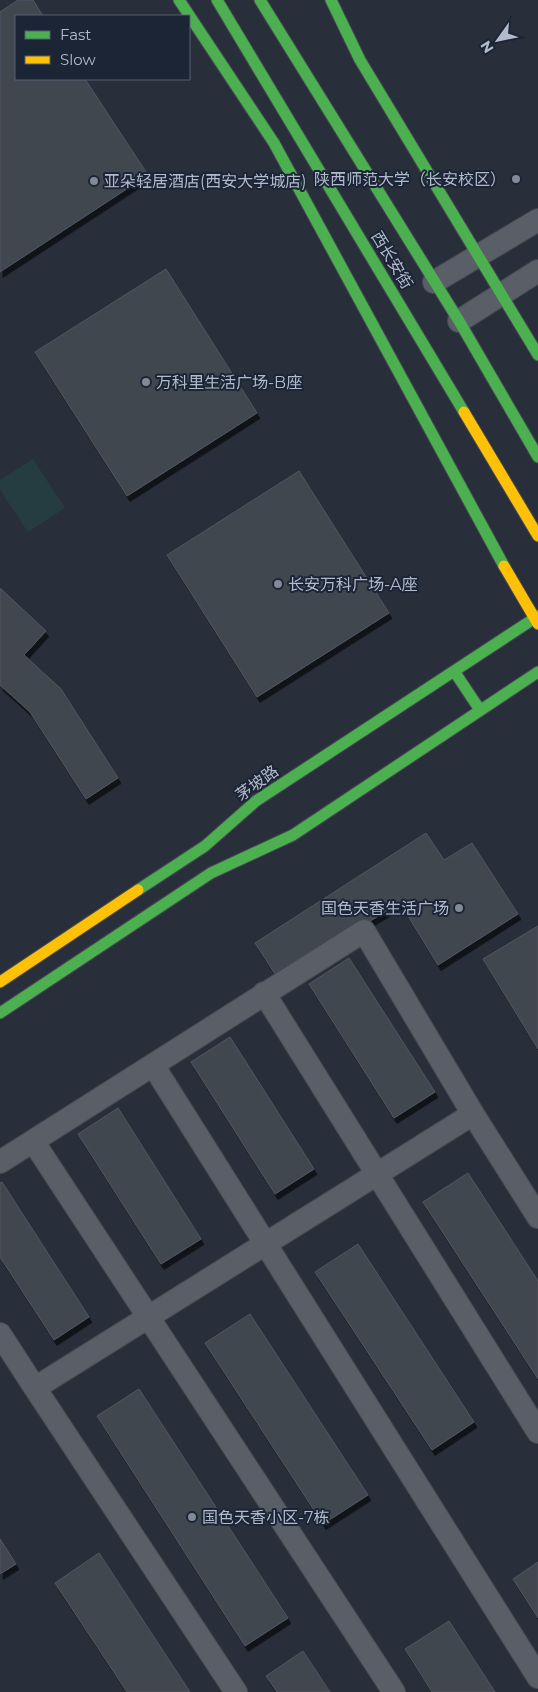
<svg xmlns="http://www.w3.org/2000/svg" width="538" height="1692" viewBox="0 0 538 1692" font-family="Montserrat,'Noto Sans SC',sans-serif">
<defs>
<filter id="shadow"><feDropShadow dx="3" dy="5.5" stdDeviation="0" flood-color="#0009"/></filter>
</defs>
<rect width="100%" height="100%" fill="#292f3a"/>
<!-- green -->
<path fill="#253c41" d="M33,459L65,508L28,532L0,490V480Z"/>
<!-- building -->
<path fill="#414650" stroke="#515761" filter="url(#shadow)" d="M18,0H33L43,16H16V79H85L148,175L0,272V12Z
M166,269L257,413L127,496L35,352Z
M299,471L389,613L257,697L167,555Z
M0,588L46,631L24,655L61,689L118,778L86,799L30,712L0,685Z
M426,833L444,860L472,843L518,914L438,965L400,903L277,977L255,943Z
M538,926V1049L483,959Z
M349,958L435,1092L394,1118L309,984Z
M230,1037L314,1169L275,1194L191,1062Z
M118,1108L201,1239L161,1264L78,1134Z
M468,1173L538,1281V1379L423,1202Z
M2,1182L89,1317L54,1340L0,1257V1183Z
M358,1244L474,1422L432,1450L315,1272Z
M250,1314L368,1495L323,1524L205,1343Z
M139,1389L288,1618L245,1646L97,1416Z
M0,1539L16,1564L0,1574Z
M99,1553L190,1692H127L55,1583Z
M538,1562V1618L513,1579Z
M449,1621L495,1692H432L405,1649Z
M303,1651L330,1692H277L266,1676Z"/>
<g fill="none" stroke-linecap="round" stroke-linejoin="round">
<!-- street casing -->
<g stroke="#454a52" stroke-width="24">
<path id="street" d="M434,282L538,220
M459,321L538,271
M264,993L538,1432
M153,1065L538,1677
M33,1141L394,1692
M0,1162L364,931L473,1114L538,1217
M0,1334L35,1388
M236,1692L35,1388L473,1114"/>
</g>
<!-- fast casing -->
<g stroke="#454a52" stroke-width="13">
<path id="fast" d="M179,0L274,143L504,566
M217,0L464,412
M260,0L459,321L538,457
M331,0L360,60L538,355
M454,671L480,710
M138,890L205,846L256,801L538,616
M0,1013L211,873L293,835L538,672"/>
</g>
<!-- slow casing -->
<g stroke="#454a52" stroke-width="13">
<path id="slow" d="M464,412L538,536
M504,566L538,624
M0,982L138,890"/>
</g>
<!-- street -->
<use href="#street" stroke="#5a5f67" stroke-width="22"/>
<!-- fast -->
<use href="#fast" stroke="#4caf50" stroke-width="11"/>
<!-- slow -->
<use href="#slow" stroke="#ffc107" stroke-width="11"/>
</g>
<!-- markers -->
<g fill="#828a98" stroke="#1b2536" stroke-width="2">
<circle cx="516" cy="179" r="5"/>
<circle cx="94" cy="181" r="5"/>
<circle cx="146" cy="382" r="5"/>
<circle cx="278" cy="584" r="5"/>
<circle cx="459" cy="908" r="5"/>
<circle cx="192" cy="1517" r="5"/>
</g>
<g text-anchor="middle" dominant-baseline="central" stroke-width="4" stroke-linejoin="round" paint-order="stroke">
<!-- poi labels -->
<g font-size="16" fill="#b2bbcb" stroke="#1b2536" text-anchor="start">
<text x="506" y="179" text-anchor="end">陕西师范大学（长安校区）</text>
<text x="104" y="181">亚朵轻居酒店(西安大学城店)</text>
<text x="156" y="382">万科里生活广场-B座</text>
<text x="288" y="584">长安万科广场-A座</text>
<text x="449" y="908" text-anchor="end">国色天香生活广场</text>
<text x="202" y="1517">国色天香小区-7栋</text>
</g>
<!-- street labels -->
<g font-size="16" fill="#b2bbcb" stroke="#1b2536">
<text transform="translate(392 260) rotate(59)">西长安街</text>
<text transform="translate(257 783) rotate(-36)">茅坡路</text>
</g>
</g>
<!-- legend -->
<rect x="15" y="15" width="175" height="65" fill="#1b2536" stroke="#576172"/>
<rect x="25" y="31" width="25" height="8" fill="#4caf50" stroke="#576172"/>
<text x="60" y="40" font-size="15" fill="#b2bbcb">Fast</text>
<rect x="25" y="56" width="25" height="8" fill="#ffc107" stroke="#576172"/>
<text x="60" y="65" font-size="15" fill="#b2bbcb">Slow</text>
<!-- north arrow -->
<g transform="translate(498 40) rotate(237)" stroke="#1b2536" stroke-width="4" paint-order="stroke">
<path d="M0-4L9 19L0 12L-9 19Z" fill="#b2bbcb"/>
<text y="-8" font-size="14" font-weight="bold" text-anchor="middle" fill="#b2bbcb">N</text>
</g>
</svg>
